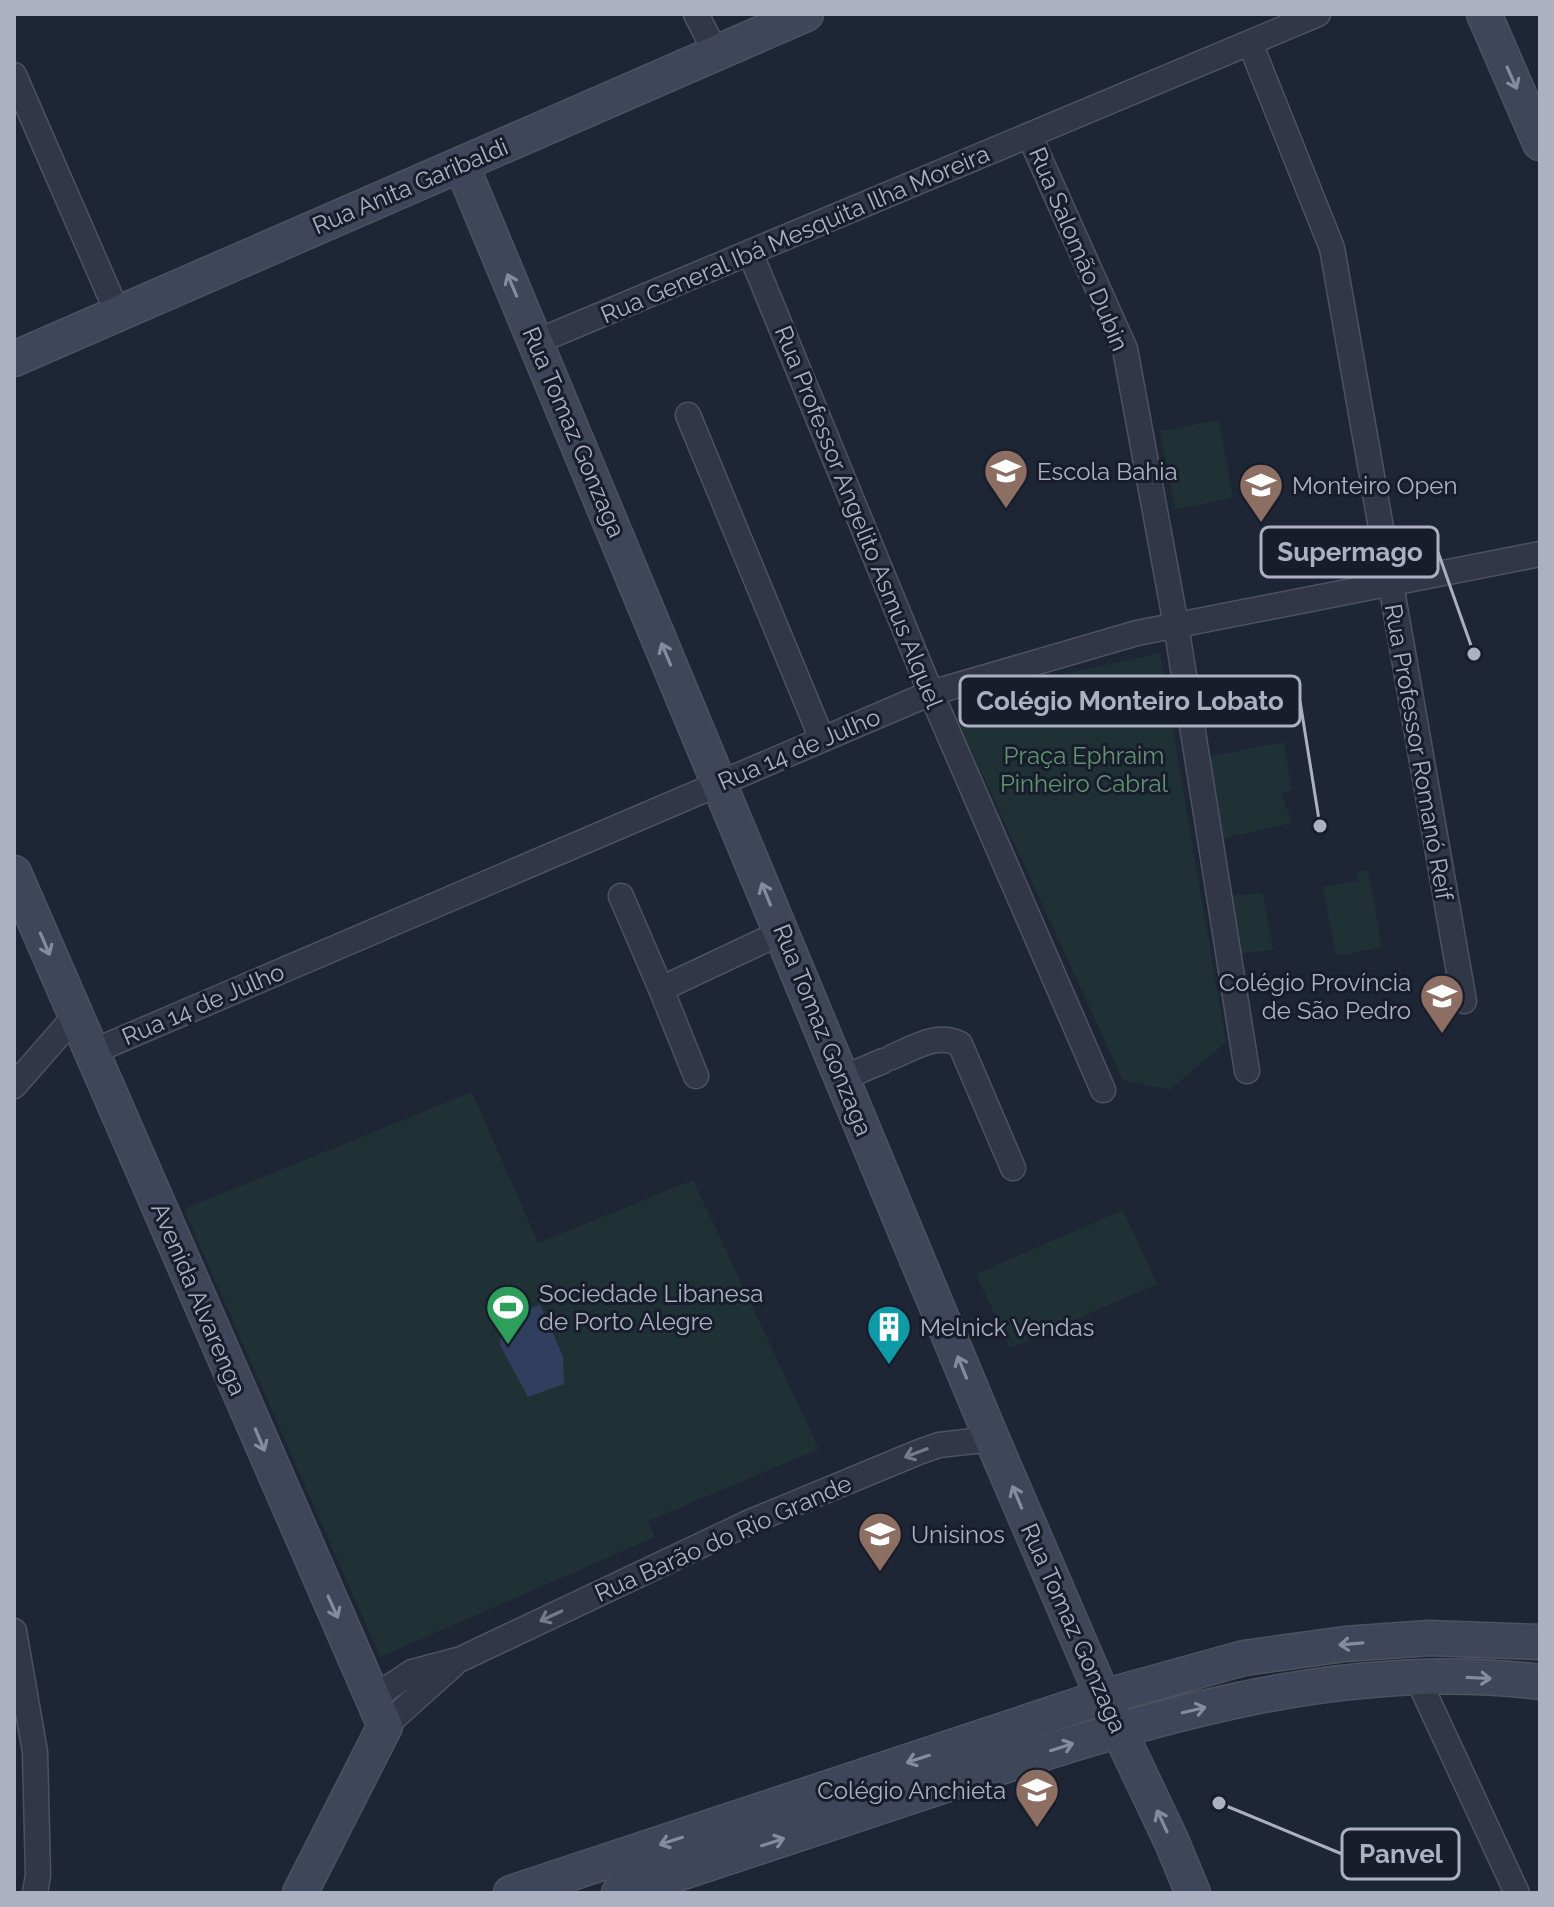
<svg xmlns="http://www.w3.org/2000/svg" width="1554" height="1907" viewBox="0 0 1554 1907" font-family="Raleway,sans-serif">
<rect width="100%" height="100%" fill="#1e2535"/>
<!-- green -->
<path fill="#203136" d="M1219,420L1233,498L1175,509L1160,431Z
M1160,653L1226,1042L1170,1090L1123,1080L957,719L1056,676Z
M1284,742L1292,790L1281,793L1292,823L1220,839L1203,758Z
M1368,870L1382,947L1336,956L1323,887L1359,880L1357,872Z
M1263,893L1273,950L1235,954L1229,896Z
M472,1092L538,1243L693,1180L819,1449L648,1521L655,1537L380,1657L184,1209Z
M1123,1210L1157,1284L1010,1348L976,1274Z"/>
<!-- water -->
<path fill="#303f5d" d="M540,1305L563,1356L564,1384L528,1397L500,1345L502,1319Z"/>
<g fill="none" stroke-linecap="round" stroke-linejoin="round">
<!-- street casing -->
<g stroke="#4c5261" stroke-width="27">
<path id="street" d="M696,14L716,53
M1250,43L1332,248L1464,1001
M14,75L118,314
M1030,137L1125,349L1176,625L1247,1071
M750,252L931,693L1103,1090
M536,342L1318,14
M688,415L822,739
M621,896L661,989
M92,1052L931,693L1137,633L1540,554
M892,1057C914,1048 937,1032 960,1044L1013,1168
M696,1076L661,989L782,932
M843,1078L883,1061
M14,1086L76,1015
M14,1631L35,1752L38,1875L35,1893
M1416,1675L1517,1893
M373,1698L412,1672L461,1659L750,1522L919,1452L939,1445L992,1439
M385,1726L453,1665"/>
</g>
<!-- secondary casing -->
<g stroke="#4c5261" stroke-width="37">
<path id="secondary" d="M1484,14L1540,143
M461,164L992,1439L1103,1697L1171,1840L1193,1893
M14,359L806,14
M14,873L385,1726L300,1893
M511,1893L1103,1697L1244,1658L1345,1644L1429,1638L1540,1642
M619,1893C723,1859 827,1825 930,1790C1127,1725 1330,1656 1540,1682"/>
</g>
<!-- street -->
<use href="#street" stroke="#313746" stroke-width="24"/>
<!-- secondary -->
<use href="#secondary" stroke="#3f4659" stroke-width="34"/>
</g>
<!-- one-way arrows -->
<defs><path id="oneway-shaft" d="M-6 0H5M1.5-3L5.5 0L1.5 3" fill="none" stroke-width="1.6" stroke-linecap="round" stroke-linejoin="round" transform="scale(2)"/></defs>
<g stroke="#858c9e">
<use href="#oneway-shaft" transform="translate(1512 78) rotate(66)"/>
<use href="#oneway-shaft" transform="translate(512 285) rotate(-113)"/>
<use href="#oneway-shaft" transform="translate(666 654) rotate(-113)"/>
<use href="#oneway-shaft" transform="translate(766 894) rotate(-112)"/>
<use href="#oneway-shaft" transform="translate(45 944) rotate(67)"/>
<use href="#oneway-shaft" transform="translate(962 1367) rotate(-112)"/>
<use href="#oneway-shaft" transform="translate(260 1440) rotate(67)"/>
<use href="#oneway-shaft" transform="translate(1017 1497) rotate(-113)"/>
<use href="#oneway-shaft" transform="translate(333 1607) rotate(66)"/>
<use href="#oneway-shaft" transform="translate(1351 1644) rotate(175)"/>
<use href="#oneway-shaft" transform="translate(1479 1678) rotate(3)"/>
<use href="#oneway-shaft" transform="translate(1194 1710) rotate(-13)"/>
<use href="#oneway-shaft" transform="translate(1062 1747) rotate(-18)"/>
<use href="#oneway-shaft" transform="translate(918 1759) rotate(162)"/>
<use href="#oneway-shaft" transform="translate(1162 1821) rotate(-115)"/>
<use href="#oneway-shaft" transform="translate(671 1841) rotate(162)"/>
<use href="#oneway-shaft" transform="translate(773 1842) rotate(-18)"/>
</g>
<g stroke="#747a8b">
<use href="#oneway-shaft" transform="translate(916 1453) rotate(159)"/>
<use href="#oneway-shaft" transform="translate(551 1616) rotate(155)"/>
</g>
<!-- icons -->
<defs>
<g id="school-pin" transform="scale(2.3)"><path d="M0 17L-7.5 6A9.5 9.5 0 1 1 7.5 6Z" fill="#8d6e63" stroke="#171d2a"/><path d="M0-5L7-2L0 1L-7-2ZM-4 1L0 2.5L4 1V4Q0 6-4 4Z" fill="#fff"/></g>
<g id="stadium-pin" transform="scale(2.3)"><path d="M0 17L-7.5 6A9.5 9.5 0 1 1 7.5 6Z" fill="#2e9e5b" stroke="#171d2a"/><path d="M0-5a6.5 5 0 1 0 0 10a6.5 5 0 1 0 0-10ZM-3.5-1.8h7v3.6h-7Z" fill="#fff"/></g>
<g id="building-pin" transform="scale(2.3)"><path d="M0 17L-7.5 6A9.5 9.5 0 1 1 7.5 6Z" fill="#0f9aa8" stroke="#171d2a"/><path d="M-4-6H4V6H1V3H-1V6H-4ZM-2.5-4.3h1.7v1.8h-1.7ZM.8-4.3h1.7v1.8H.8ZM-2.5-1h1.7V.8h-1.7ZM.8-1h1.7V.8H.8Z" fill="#fff"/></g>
<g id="university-pin" transform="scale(2.3)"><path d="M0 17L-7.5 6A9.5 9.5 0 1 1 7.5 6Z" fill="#8d6e63" stroke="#171d2a"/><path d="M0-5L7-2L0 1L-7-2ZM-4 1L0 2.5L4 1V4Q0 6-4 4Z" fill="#fff"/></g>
</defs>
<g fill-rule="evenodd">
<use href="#school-pin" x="1006" y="471"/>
<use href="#school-pin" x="1261" y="485"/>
<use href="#school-pin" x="1442" y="996"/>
<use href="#stadium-pin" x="508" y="1307"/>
<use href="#building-pin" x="889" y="1327"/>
<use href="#university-pin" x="880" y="1534"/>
<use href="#school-pin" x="1037" y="1790"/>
</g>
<g text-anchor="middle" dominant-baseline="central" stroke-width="6" stroke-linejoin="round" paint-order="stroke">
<!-- street labels -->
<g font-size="24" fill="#abb1c3" stroke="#171d2a">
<text transform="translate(410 186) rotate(-23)">Rua Anita Garibaldi</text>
<text transform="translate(795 234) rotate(-23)">Rua General Ibá Mesquita Ilha Moreira</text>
<text transform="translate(1079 249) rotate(67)">Rua Salomão Dubin</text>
<text transform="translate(574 432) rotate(67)">Rua Tomaz Gonzaga</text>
<text transform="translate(859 517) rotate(68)">Rua Professor Angelito Asmus Alquel</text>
<text transform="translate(799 749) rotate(-23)">Rua 14 de Julho</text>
<text transform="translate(1419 752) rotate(80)">Rua Professor Romanó Reif</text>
<text transform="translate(203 1004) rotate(-23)">Rua 14 de Julho</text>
<text transform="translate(823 1030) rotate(68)">Rua Tomaz Gonzaga</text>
<text transform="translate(199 1299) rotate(67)">Avenida Alvarenga</text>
<text transform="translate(723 1538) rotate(-24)">Rua Barão do Rio Grande</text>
<text transform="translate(1074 1628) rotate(66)">Rua Tomaz Gonzaga</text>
</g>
<!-- poi labels -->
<g font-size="24" fill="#abb1c3" stroke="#171d2a" text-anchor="start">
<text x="1037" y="471">Escola Bahia</text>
<text x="1292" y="485">Monteiro Open</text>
<text x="1411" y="982" text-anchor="end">Colégio Província<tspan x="1411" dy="28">de São Pedro</tspan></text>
<text x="539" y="1293">Sociedade Libanesa<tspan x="539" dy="28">de Porto Alegre</tspan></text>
<text x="920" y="1327">Melnick Vendas</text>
<text x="911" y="1534">Unisinos</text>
<text x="1006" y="1790" text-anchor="end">Colégio Anchieta</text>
</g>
<!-- park labels -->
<g font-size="24" fill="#639373" stroke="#171d2a">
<text x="1084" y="755">Praça Ephraim<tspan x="1084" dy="28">Pinheiro Cabral</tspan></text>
</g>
</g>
<!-- callouts -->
<path fill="none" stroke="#abb1c3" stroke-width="3" d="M1474 654L1438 552M1320 826L1300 701M1219 1803L1342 1854"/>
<g fill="#abb1c3" stroke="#171d2a" stroke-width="3">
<circle cx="1474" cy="654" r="8"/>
<circle cx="1320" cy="826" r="8"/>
<circle cx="1219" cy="1803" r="8"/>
</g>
<g fill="#171d2a" stroke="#abb1c3" stroke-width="3">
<rect x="1261" y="527" width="177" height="50" rx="8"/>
<rect x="960" y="676" width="340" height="50" rx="8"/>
<rect x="1342" y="1829" width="117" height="50" rx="8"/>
</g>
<g font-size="26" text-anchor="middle" font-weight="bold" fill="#abb1c3">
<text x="1350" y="561">Supermago</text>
<text x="1130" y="710">Colégio Monteiro Lobato</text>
<text x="1401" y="1863">Panvel</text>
</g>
<!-- border -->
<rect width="1554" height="1907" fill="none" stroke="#abb1c3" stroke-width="32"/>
</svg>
